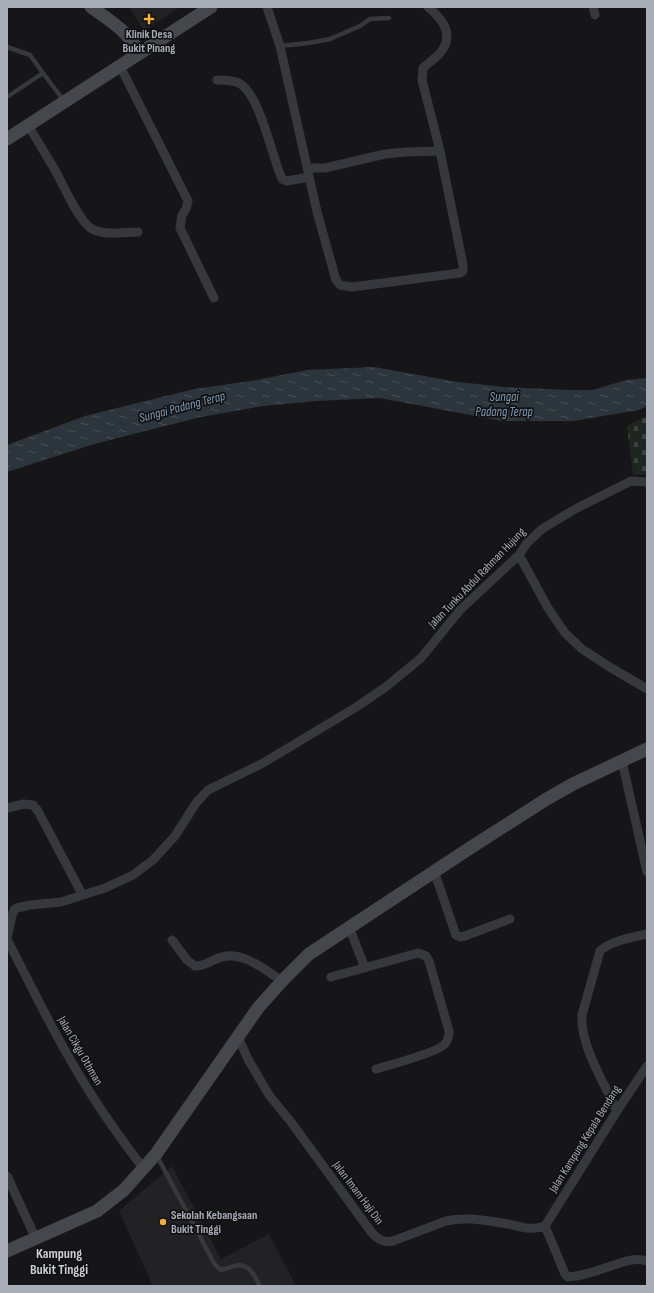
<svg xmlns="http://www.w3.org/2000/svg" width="654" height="1293" viewBox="0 0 654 1293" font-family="'Sofia Sans Condensed',sans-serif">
<defs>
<pattern id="cemetery-stones" width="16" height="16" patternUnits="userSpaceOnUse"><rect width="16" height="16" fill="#1e261f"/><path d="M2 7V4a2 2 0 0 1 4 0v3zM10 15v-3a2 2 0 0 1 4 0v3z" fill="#3c433d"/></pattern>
<pattern id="water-ripples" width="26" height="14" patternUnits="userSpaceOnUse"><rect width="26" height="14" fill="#2c353c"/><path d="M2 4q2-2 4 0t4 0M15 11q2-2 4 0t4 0" fill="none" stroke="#485056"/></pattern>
</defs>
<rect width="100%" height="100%" fill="#161618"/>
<!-- built -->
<path fill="#222225" d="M129,7H180L144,31Z
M172,1166L221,1259L269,1234L296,1286H153L119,1211Z"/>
<!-- cemetery -->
<path fill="url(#cemetery-stones)" d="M647,416V475L633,474L627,426Z"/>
<!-- water -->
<path fill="url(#water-ripples)" d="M374,367L458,382L505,387L569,390H593L626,380L647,378V406L639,410L573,421H502L380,398L316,401L263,406L201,417L94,444L7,472V445L85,416L194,389L257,380L307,370Z"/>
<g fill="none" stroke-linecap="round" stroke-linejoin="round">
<!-- lane -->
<path stroke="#37383d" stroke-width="4.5" d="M280,46L308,43L330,39L360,26L370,19L389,18
M7,47L30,55L43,73
M7,97L43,73L64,101
M157,1156L215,1265L221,1270C226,1269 229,1268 234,1266C249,1262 254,1275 260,1286"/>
<!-- street -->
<path stroke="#37383d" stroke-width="9" d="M267,7L280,46L317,212L336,280L340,285L352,287L460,273L463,271V265L440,151L422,80L423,68C428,63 435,59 440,53C455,36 443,19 428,7
M593,7L595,15
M120,66L188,201L186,209L182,215L180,228L214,298
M217,80C225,80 232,80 239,83C260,94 272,157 282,179L287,181L309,177
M28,125C37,140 46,155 55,170C63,184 79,222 92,229C105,236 124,232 138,232
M308,169L314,168H325L385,154L406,152L440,151
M519,555L548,608L565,633L582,649L608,666L647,689
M622,761L647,872
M7,808L24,804L33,805L38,811L82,894
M434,871L456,935L460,937L465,936L510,919
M349,927L365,968
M7,938L12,916L14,910L17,908L30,905L61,902L105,888L133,875L153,860L175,836L196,803L208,790L263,763L358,706L387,686L421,658L460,610L519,555L527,543L542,529L577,508L631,481L647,482
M7,939C33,990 58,1042 89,1091C106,1118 124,1143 143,1168
M172,940L187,960L195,966C205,967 212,959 222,957C243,951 265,970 282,981
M331,977L418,953L426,956L429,961L449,1031C449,1036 448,1041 444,1045C435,1053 390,1065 376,1069
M238,1037L249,1061L269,1095L291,1122L372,1233C379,1240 384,1243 393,1241L446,1221C467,1216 487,1221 508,1224C520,1227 533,1231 545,1226L617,1111L647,1066
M617,1111C604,1082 580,1046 582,1015L600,951C610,941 634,937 647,934
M7,1176L36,1239
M545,1226L565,1274L568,1277C579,1276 591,1273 602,1269C616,1265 632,1256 647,1261"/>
<!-- secondary -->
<path stroke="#45474d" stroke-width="13" d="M91,7C112,22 126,30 140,53
M7,139L211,7
M7,1251L97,1211L124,1190L156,1154L258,1008L282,981L309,954L470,848L545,800L573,784L647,749"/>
</g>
<!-- markers -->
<g fill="#f2b134" stroke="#111113" stroke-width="1.5">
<path d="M147 13h4v4h4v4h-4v4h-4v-4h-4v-4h4z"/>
<circle cx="163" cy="1222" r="4"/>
</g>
<g text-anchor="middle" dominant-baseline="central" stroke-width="3.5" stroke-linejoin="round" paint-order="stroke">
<!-- poi labels -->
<g font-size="12" font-weight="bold" fill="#a8adb8" stroke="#111113">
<text x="149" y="34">Klinik Desa<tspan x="149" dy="14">Bukit Pinang</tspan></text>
<text x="171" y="1215" text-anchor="start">Sekolah Kebangsaan<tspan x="171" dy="14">Bukit Tinggi</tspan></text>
</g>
<!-- street labels -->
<g font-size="12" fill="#a8adb8" stroke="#111113">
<text transform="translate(477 578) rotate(-46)">Jalan Tunku Abdul Rahman Hujung</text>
<text transform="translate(80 1051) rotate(60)">Jalan Cikgu Othman</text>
<text transform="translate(585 1139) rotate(-58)">Jalan Kampung Kepala Bendang</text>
<text transform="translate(358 1193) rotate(53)">Jalan Imam Haji Din</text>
</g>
<!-- water labels -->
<g font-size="13" font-style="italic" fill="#7f9bb3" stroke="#111113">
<text x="504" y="397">Sungai<tspan x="504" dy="15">Padang Terap</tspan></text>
<text transform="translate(182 407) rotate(-15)">Sungai Padang Terap</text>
</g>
<!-- quarter labels -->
<g font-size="14" font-weight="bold" fill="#c9ccd4" stroke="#111113">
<text x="59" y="1253">Kampung<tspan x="59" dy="16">Bukit Tinggi</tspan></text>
</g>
</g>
<!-- border -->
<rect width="654" height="1293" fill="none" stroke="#a8adb8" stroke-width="16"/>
</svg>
